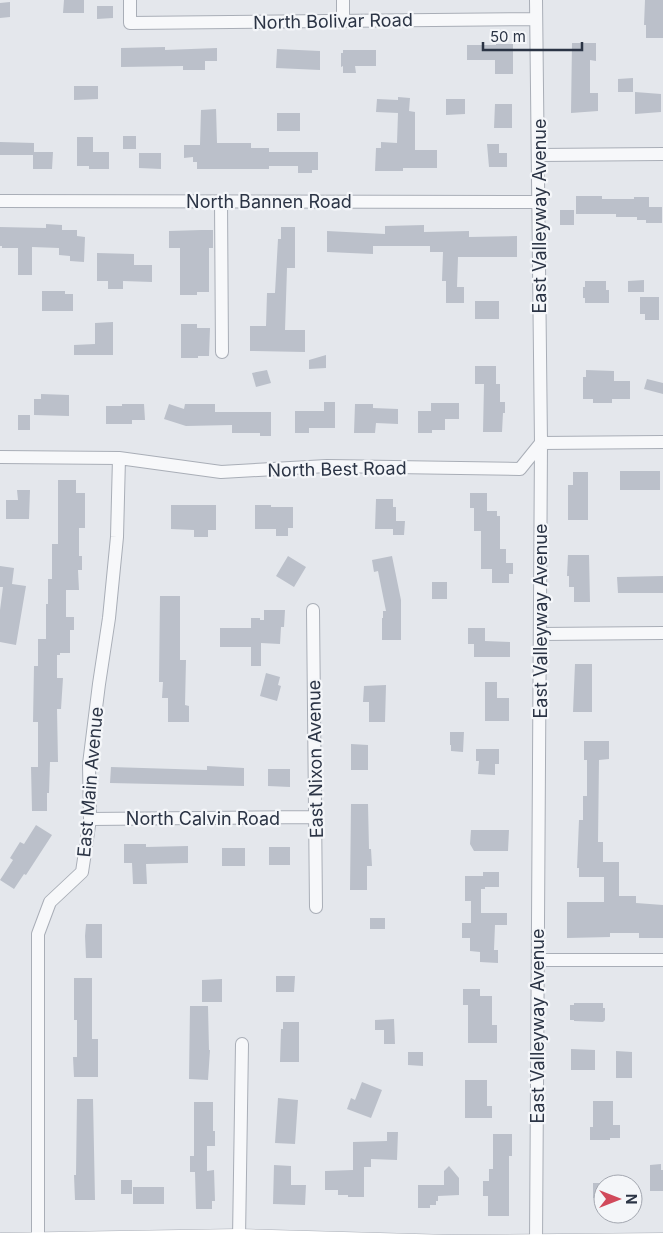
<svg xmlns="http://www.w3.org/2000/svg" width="663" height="1244" viewBox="0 0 663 1244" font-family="Inter,sans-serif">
<rect width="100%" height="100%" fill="#e4e7ec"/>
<!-- building -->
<path fill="#bbc0ca" d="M64,0H84V13H63Z
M645,0H663V38H646V25H644Z
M10,2V17L0,18V3Z
M97,6H113V18L97,19Z
M572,43H596V61L590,60V93H598V111L571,113Z
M496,44H513V74H495V60H467V45H496Z
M165,47V50L217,48V61H205V70H183V66L121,67V48Z
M277,49L320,51V70L276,68Z
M343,50H376V66H355L356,73H343V66L341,67V53H343Z
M633,78V92H618V79Z
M74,86H98V99L74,100Z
M635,92L661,94V112L635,114Z
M398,97L410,98L409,111L415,112V150H437V168H403V171H375L376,148H381V142L397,143L398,113L376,112L377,99L398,100Z
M446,99H465V114L446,115Z
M495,104H512V128H494Z
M216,109L217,143H251V148H269V152H318V170H312V173H298V166H269V169H197V162H193V157L184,158V145H200L201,110Z
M277,113H300V131H277Z
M123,136H136V149H123Z
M77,137H93V152H109V169H89V166H77Z
M0,142L34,143V152H53L52,169H33V155H0Z
M487,144H499V153H507V167H489Z
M139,153H161V169L139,168Z
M576,196H602V199H634V197H649V207H662V223H646V220H637V217H616V214H576Z
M560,210H574V225H560Z
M46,224L62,225V230H77V236L85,237L84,262L70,261V256L59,255V248L32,247V275H18V248H2V246H0V227L46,228Z
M424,225V232L469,231V237L517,236V257H458L457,287H464V303H446V281H442L443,252H430V246H373V254L327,252V231L385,234V226Z
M281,227H295V268H287L285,330H305V352L250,351V326H266L267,293H275L278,239H281Z
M201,230H213V248H209V292H197V295H180V248H169V231Z
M97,253L134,254V265H152V282L123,281V289H108V281H97Z
M644,280V292H628V281Z
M585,281H606V290H609V303H585V298H583V287H585Z
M42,291H65V294H73V311H42Z
M640,297H659V320H645V314H640Z
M475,301H499V319H475Z
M113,322V355H74V345L95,344V323Z
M181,324H197V328H210L209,356H198V358H181Z
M326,355V368L309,369V360Z
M475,366H496V384H500V402H505V413H503L502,432H483L484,384H475Z
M267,370L271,383L256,387L252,373Z
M586,370L614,371V381H630V399H612V403H593V399H583V377H586Z
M647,379L663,383V394L644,389Z
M41,394L69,395V416L34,415V399H41Z
M324,402H335V428H309V433H295V411H324Z
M431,403H459V419H445V430H432V433H418V411H431Z
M122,404H144L145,420H132V424H106V406H122Z
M169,404L184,409L185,404H215V412H271V436H260V433H232V425L186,426L164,419Z
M355,404H373V408L398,409V424L376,423L375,433H354Z
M18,415H30V430H18Z
M620,471H660V490H620Z
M573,472H588V520H568V485H573Z
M58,480H76V493H85V528H79V556H82V570H78L79,590H66V617H74V630H70V653H60V655H57V678H63L61,709H57L58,762H50L49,793H47V811H32L31,767H38V722H33L34,666H38V639H46V604H48V579H52V544H58Z
M17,490H30L29,519H6V500H18Z
M470,493H487V511H497V516H500V549H506V563H513V574H509V583H492V569H481V531H474V508H470Z
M376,499H393V507H396V521H405L404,535H393V529H375Z
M171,505H216V530H208V537H194V530L171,529Z
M255,505H271V507H293V528H288V536H276V529H255Z
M568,555H589L590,602H574V587H569V576H567Z
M288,556L306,567L294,587L276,576Z
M392,556L401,600V640H382V618H383V611H386L378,571L374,572L372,560Z
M0,566L14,568L12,584L26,586L16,645L0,642V610L3,587H0Z
M663,576V593H618L617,577Z
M432,582H447V599H432Z
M160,596H180V660H186L185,705L189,706V722H168V698H162L163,682H159Z
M264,610H285L284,627H281L280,644L261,643V666H251V647H220V628H251V618H260V620H264Z
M468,628H485V641L510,642V657H474V644H468Z
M575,664H592V712H573Z
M266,673L280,677L278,685L281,686L277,701L260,696Z
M485,682H497V698H509V721H485Z
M386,685L385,722H369V702H363L364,686Z
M450,732H464L463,752L451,751V745H450Z
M584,741H609V759L599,760L598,842H603V862H619V896H636V903L663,905V938H639V933H610V937L567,938V902H604V877H579V868H577L579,820H583V796H587V760H584Z
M351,744L368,745V770H351Z
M476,749H499V764H495V775L478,774L479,761H476Z
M207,766L244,768V786L110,783L111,767L207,770Z
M268,769H290V787L268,786Z
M351,804H368L369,849H371L372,866H367V890H350Z
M36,825L52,835L26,875L24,874L14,889L0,880L13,860L10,858L20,842L24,844Z
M471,830H509L508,851H474L470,844Z
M124,844H146V847L188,846V863L146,864L147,884H133L132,863H124Z
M269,847H290V865H269Z
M222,848H245V866H222Z
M483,872H499V887H485V889H481V913H507V925H495L494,950H498V963L480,962V952L470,951V938H462V923H471V901H465V876H483Z
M370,918H385V929H370Z
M86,924H102V958H86L85,936Z
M276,976H295L294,992H276Z
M74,978H92V1039H98V1077H74L73,1057H77V1020H74Z
M222,979V1002H202V980Z
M463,989H480V996H492V1025H497V1043H468V1005H463Z
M574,1003H603V1008H605V1020L603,1022L574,1021V1020H570V1005H574Z
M190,1006H208L209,1050H210L208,1080L189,1079Z
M394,1019L395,1044H384V1030H375V1020Z
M283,1022H299V1062H280L281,1029H283Z
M571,1049L595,1050V1070H571Z
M616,1051L632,1052V1078H616Z
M408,1052H423V1066L408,1065Z
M465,1080H487V1106H492V1118H465Z
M362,1082L382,1090L371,1118L347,1109L351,1098L355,1100Z
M278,1098L298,1100L295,1144L275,1143Z
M77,1099H93L95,1200H75L74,1175H76Z
M593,1101H613V1125H620V1138H610V1140H590V1127H593Z
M194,1102H213V1131H215V1146H207V1171L214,1170L215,1201H212V1209H196L195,1172H190V1156H194Z
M387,1132H398L397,1160L371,1159V1167H364V1197H348V1195H338V1190H325V1171L353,1170V1142L387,1141Z
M493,1134H512V1156H509V1216H488V1196H483V1181H489V1169H493Z
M661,1164V1170H663V1191H650V1165Z
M274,1165L291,1166V1185H306L305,1205L273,1204Z
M449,1166L459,1178V1195L438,1196V1201H436V1205H430V1208H418V1185H444V1171Z
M121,1180H132V1194H121Z
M593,1183H603V1198H593Z
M133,1187H164V1204H133Z"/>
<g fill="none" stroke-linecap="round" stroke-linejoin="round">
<!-- street casing -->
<g stroke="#a9aeb7" stroke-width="14">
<path id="street" d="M130,0V23L536,19
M343,21V0
M539,155L663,154
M0,201L538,202
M221,201L222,352
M0,457L119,458L221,472L327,466L520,469L541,443L663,442
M313,610L316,907
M540,634L663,633
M90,819L316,817
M538,960H663
M239,1238L242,1044
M38,1242V934L50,902L82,872L90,819L89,764L99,684L109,618L117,537L119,458
M536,1243L541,443L536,0"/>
</g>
<!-- secondary casing -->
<g stroke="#a9aeb7" stroke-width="19">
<path id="secondary" d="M0,1242L239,1238L451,1244L663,1242"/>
</g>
<!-- street -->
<use href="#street" stroke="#f7f8fa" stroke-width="12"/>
<!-- secondary -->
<use href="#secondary" stroke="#fff" stroke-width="18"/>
</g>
<g text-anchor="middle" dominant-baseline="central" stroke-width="4.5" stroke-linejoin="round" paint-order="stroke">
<!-- street labels -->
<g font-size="18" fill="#2b3445" stroke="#f4f6f9">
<text transform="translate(333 21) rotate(-1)">North Bolivar Road</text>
<text x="269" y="201">North Bannen Road</text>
<text transform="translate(539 216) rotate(-90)">East Valleyway Avenue</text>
<text transform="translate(337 469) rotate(-1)">North Best Road</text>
<text transform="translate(540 621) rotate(-90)">East Valleyway Avenue</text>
<text transform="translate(315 759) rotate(-91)">East Nixon Avenue</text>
<text transform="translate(90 782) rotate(-85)">East Main Avenue</text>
<text x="203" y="818">North Calvin Road</text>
<text transform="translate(537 1026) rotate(-90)">East Valleyway Avenue</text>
</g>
</g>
<!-- north arrow -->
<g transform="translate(618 1199) rotate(90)"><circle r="24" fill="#f4f6f9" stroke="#a4a8b1"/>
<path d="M0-4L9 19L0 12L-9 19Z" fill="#d1495b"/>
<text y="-8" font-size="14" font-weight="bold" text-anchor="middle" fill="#2b3445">N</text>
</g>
<!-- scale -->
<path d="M483 42v8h99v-8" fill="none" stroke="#2b3445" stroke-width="2.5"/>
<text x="490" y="42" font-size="15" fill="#2b3445" stroke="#f4f6f9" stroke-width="4" paint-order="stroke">50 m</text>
</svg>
